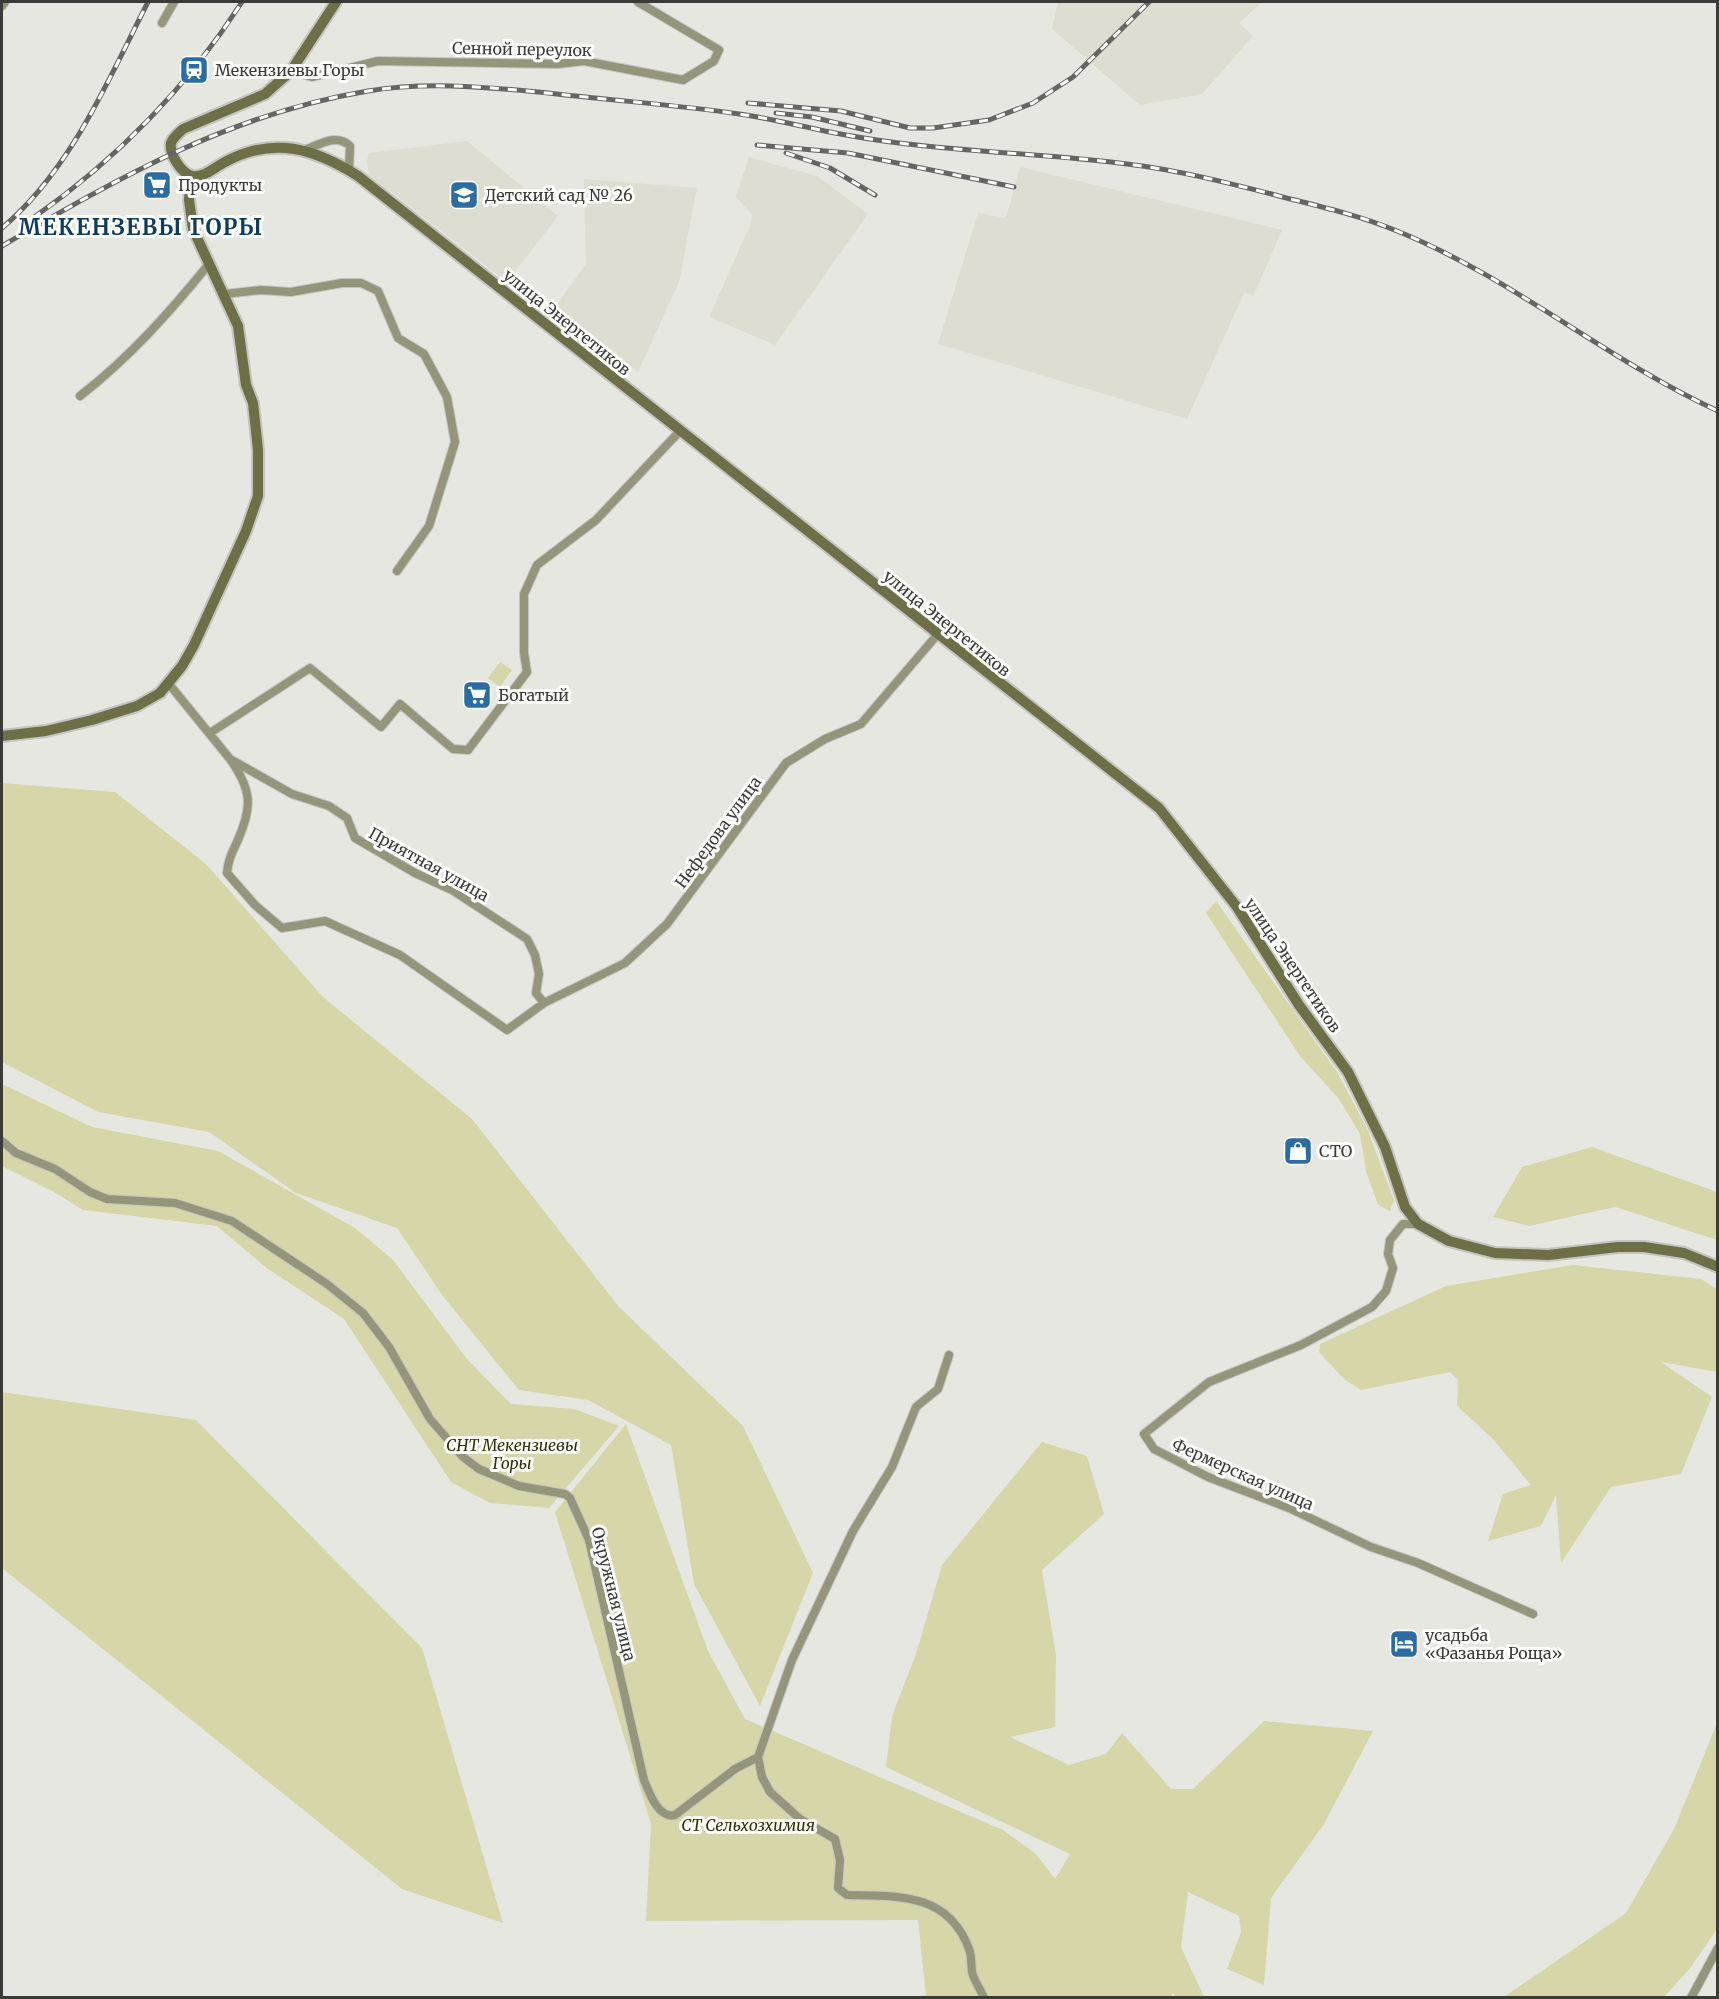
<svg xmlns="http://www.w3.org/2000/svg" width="1719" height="1999" viewBox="0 0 1719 1999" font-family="Merriweather,serif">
<rect width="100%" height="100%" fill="#e7e7e2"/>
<!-- built -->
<path fill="#ddddd1" d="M1058,2H1262L1239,23L1253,36L1202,94L1140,105L1052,29Z
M467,141L558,216L507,282L369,175L367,161L369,153Z
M749,157L817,176L868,214L775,345L709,317L751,223L752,214L736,197Z
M1020,167L1282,230L1254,295L1244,293L1187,419L938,344L978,213L1006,218Z
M584,179L697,188L679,282L638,372L550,314L586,264Z"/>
<!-- green -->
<path fill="#d6d6a8" d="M500,662L512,670L500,687L488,678Z
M2,783L115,792L206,864L323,997L472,1119L619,1307L743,1426L813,1573L760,1706L694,1584L671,1445L588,1400L519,1390L442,1295L397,1228L296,1193L209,1132L98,1112L2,1062Z
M1216,901L1337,1072L1367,1128L1394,1200L1390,1211L1378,1205L1366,1171L1360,1134L1339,1099L1300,1056L1206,913Z
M2,1084L92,1127L218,1151L355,1228L393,1260L467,1359L511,1404L575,1409L619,1426L549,1508L490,1503L451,1482L344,1319L268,1269L217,1226L83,1210L54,1192L2,1166Z
M1592,1147L1717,1192V1240L1615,1207L1529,1226L1493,1217L1522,1167Z
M1573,1265L1701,1279L1717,1289L1718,1372L1661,1362L1712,1397L1681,1474L1611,1487L1561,1563L1556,1495L1541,1526L1488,1541L1503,1494L1531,1485L1492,1438L1457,1406L1458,1380L1450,1372L1361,1390L1345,1380L1319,1352L1320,1344L1446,1286Z
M2,1392L196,1420L422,1648L503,1923L402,1889L2,1568Z
M626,1424L708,1651L745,1719L1003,1830L1036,1854L1055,1879L1070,1854L886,1767L892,1716L916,1654L942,1565L1042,1442L1087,1456L1104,1514L1042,1570L1056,1655L1055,1727L1010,1737L1069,1765L1106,1754L1122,1733L1171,1789H1193L1264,1721L1373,1731L1324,1824L1271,1898L1264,1985L1227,1969L1241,1932L1239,1916L1188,1892L1181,1947L1204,1997H1176L1172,1992V1997H926L918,1920L646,1921L651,1824L555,1512Z
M1717,1723V1929L1691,1967L1664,1997H1504L1626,1913L1674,1829Z"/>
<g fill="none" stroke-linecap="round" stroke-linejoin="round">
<!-- street casing -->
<g stroke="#c4c4c0" stroke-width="10">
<path id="street" d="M2,6L5,2
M162,23L174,2
M291,71L312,77L378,61L558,64L584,61L683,80L714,61L719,50L638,2
M305,150C320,144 337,133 350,146L349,170
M225,294L261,290L291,292L342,283H361L378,291L398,338L424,354L447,397L455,442L429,526L397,571
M80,396C129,358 170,312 209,264
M169,684L230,759L292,794L329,806L347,818L355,838L415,873L452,890L527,939L535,955L539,974L536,993L544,1003
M210,733L310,668L381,727L400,704L453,749L468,750L527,672L524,653V594L537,565L596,520L679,432
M230,759C252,790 253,807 237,842C232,853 228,860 227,873L255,905L282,928L325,921L400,955L507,1030L544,1003L625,963L667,924L786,763L825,739L861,724L937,635
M2,1141L16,1153L55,1169L90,1192L107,1199L175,1203L232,1221L327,1284L363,1313L389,1347L430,1419L463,1457L479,1469L519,1486L565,1494L570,1498L589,1540L644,1780C649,1792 658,1819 675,1815L735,1769L758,1757
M1418,1224H1403L1390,1240L1388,1254L1393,1268L1386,1291L1372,1307L1301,1345L1209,1382L1144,1434L1154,1449L1208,1477L1289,1508L1371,1547L1418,1563L1533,1614
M949,1355L938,1389L916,1407L892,1467L853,1531L792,1660L758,1757L762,1777L770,1792L800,1819L835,1839L840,1860L838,1888L847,1895C897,1896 948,1892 969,1949C972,1957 971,1964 972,1972C974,1981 981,1990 984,1998
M1691,1998L1718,1948"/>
</g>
<!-- secondary casing -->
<g stroke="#c4c4c0" stroke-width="14">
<path id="secondary" d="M336,2L291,71L265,94L183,129C179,133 173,137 171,143C169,154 181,173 192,176C204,178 215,167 225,162C273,136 314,148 358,176L1159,808L1237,907L1299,1005L1348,1072L1385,1147L1405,1207L1418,1224L1449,1241L1495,1253L1548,1255L1618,1247H1644L1684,1253L1718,1267
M2,736L46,731L92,720L137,706L160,693L182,666L194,645L246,531L258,496V450L253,403L246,385L238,326L193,229L189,200L191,176"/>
</g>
<!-- street -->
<use href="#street" stroke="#94957b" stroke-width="8"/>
<!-- secondary -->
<use href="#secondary" stroke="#6e6e47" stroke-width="10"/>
<!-- rail casing -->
<g stroke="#656563" stroke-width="5">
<path id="rail" d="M748,103L841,111L910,128H933L989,120L1033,103L1073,77L1149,2
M776,113L812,117L870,131
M757,145L848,153L1014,187
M786,153L830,168L875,195
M33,218C116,160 187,87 242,2
M2,228C71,170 108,80 148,2
M2,246C120,177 230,114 368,91C436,80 508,89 576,96C631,102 685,106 739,114C775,119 811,129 846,135C939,152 1034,152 1127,164C1178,170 1229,183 1279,196C1317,206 1355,214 1392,229C1509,275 1605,359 1718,411"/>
</g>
<!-- rail -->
<use href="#rail" stroke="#fffffe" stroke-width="3" stroke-dasharray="9" stroke-linecap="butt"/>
</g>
<!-- icons -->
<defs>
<g id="station-square" transform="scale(1.5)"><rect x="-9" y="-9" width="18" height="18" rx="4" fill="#2b6da3" stroke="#fffffe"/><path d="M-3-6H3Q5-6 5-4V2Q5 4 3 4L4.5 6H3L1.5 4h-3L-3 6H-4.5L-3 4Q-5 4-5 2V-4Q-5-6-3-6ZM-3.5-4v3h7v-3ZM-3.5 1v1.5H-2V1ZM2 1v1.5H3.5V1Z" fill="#fff"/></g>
<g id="supermarket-square" transform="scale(1.5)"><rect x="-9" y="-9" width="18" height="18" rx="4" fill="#2b6da3" stroke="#fffffe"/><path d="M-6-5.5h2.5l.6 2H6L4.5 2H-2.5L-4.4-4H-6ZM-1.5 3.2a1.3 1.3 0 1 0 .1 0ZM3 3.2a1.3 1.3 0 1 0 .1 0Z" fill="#fff"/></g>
<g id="school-square" transform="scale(1.5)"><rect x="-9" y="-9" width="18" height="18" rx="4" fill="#2b6da3" stroke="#fffffe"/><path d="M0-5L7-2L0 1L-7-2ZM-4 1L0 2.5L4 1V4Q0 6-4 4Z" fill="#fff"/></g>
<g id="shop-square" transform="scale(1.5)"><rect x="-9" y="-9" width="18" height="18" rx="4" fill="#2b6da3" stroke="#fffffe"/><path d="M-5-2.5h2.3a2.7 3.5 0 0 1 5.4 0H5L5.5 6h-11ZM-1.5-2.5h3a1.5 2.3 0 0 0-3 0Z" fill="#fff"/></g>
<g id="hotel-square" transform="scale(1.5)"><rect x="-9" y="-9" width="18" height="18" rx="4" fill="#2b6da3" stroke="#fffffe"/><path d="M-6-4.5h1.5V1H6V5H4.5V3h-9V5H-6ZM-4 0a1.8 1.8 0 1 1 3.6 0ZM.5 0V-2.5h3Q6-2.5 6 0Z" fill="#fff"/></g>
</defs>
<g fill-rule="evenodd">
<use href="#station-square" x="194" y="70"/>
<use href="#supermarket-square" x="157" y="185"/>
<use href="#school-square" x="464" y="195"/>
<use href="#supermarket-square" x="477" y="695"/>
<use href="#shop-square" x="1298" y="1151"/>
<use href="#hotel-square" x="1404" y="1644"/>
</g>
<g text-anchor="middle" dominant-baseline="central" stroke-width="6" stroke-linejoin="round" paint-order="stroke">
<!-- street labels -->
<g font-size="16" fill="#3a3a38" stroke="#fffffe">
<text transform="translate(522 49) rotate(1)">Сенной переулок</text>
<text transform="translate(567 322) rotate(39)">улица Энергетиков</text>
<text transform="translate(947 623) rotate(39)">улица Энергетиков</text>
<text transform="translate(718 832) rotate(-54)">Нефедова улица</text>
<text transform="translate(429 864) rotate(29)">Приятная улица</text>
<text transform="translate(1293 965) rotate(56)">улица Энергетиков</text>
<text transform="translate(1243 1474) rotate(24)">Фермерская улица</text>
<text transform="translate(614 1594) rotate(76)">Окружная улица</text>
</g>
<!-- poi labels -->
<g font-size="16" fill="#3a3a38" stroke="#fffffe" text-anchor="start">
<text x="215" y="70">Мекензиевы Горы</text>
<text x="178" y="185">Продукты</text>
<text x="485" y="195">Детский сад № 26</text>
<text x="498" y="695">Богатый</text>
<text x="1319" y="1151">СТО</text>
<text x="1425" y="1635">усадьба<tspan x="1425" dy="18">«Фазанья Роща»</tspan></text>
</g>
<!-- park labels -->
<g font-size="16" font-style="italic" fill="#313000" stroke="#fffffe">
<text x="512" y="1445">СНТ Мекензиевы<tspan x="512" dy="18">Горы</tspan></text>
<text x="748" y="1825">СТ Сельхозхимия</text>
</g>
<!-- district labels -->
<g font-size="22" font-weight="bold" letter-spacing="1.5" fill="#0d3c60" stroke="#fffffe">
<text x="141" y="227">МЕКЕНЗЕВЫ ГОРЫ</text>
</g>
</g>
<!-- border -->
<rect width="1719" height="1999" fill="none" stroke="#3a3a38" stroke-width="6"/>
</svg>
